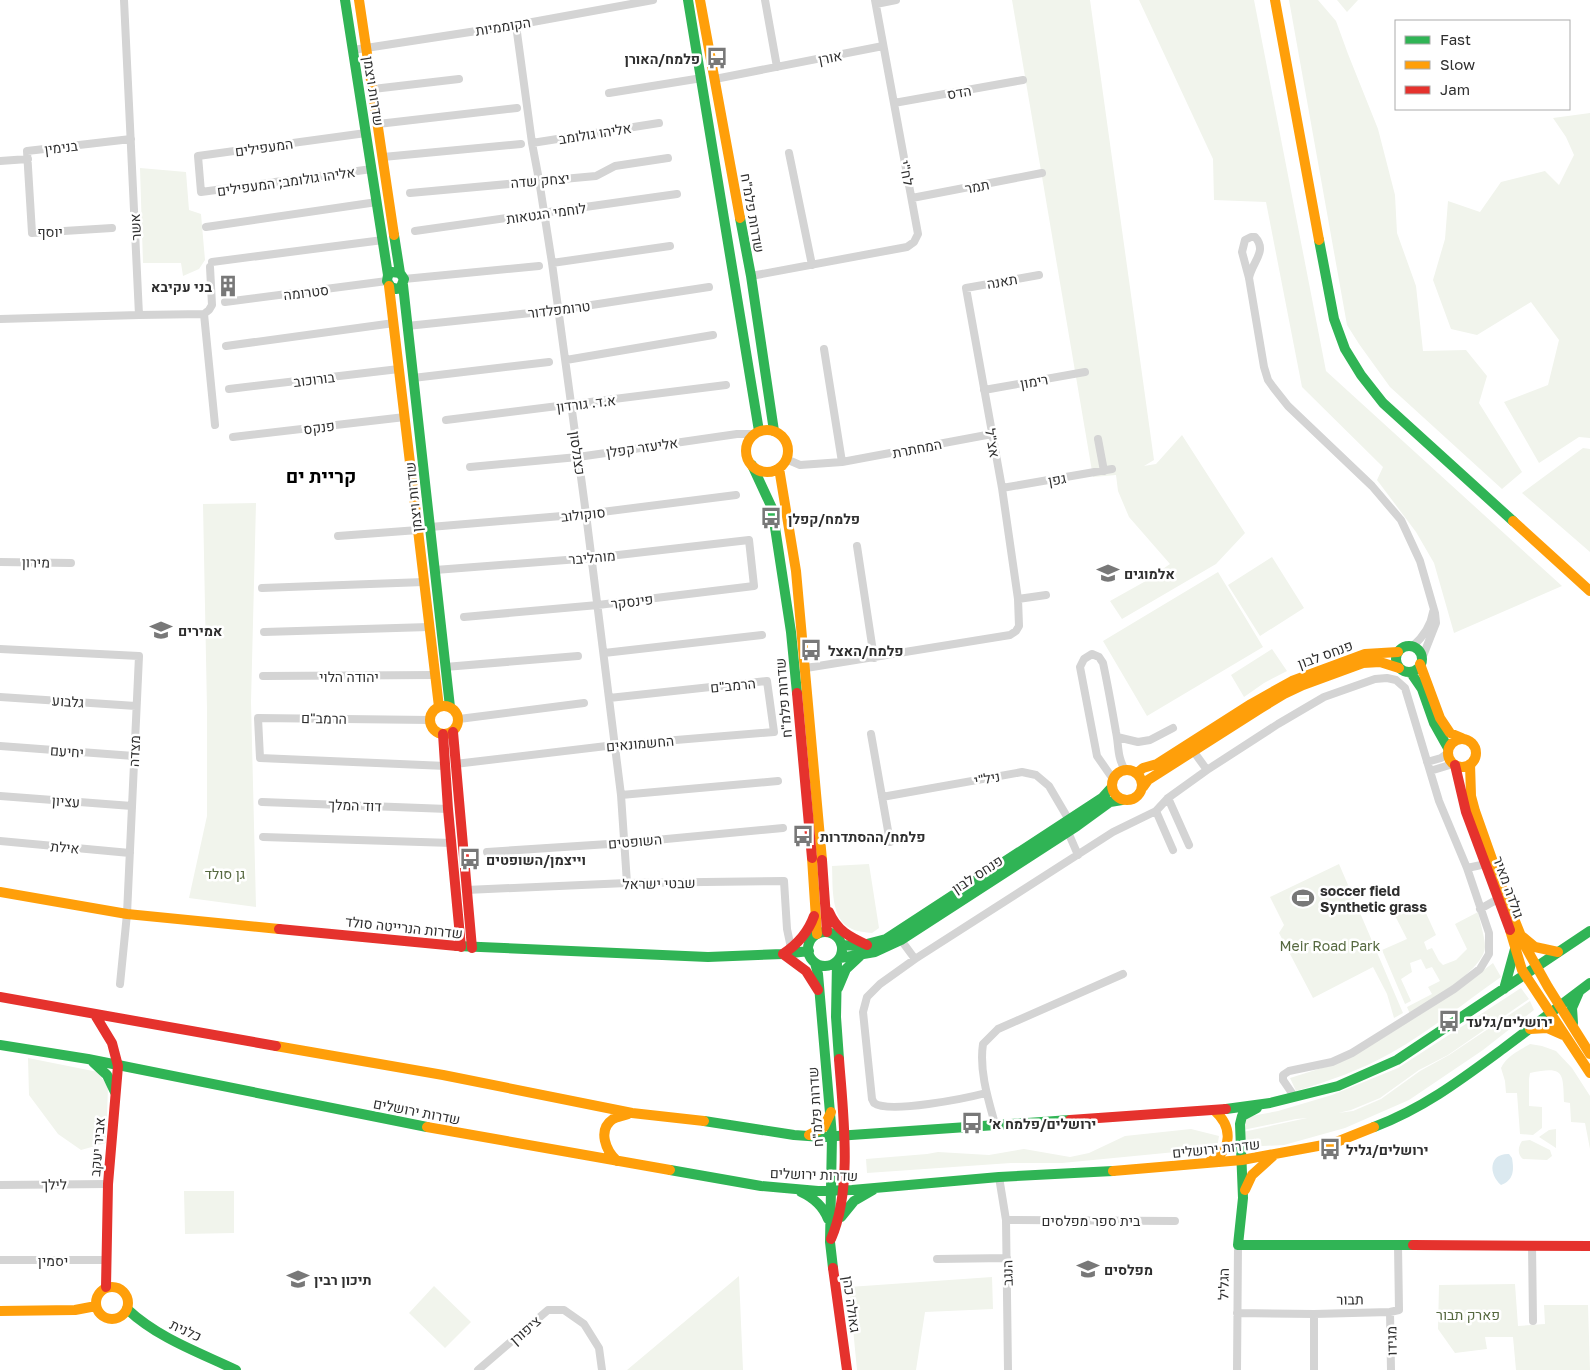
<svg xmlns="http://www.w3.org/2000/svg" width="1590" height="1370" viewBox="0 0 1590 1370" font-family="'Golos Text',Heebo,sans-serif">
<rect width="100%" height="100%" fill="#fff"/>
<!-- green -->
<path fill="#f1f4ec" d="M1012,0H1090L1154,460L1144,466L1156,464L1182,435L1245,533L1216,564L1122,619L1110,601L1144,582L1170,564L1129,517L1118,491L1116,475L1093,477Z
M1139,0H1254L1326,371L1562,586L1454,633L1434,563L1416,532L1377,480L1383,467L1302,387L1266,202L1214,200L1213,159Z
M1289,0H1318L1336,21L1348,54L1378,129L1395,195L1397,233L1416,286L1423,351L1466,350L1487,376L1479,403L1522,472L1502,489L1390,387L1359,344L1347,325Z
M1337,0H1358L1347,12Z
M1590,113V438L1579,437L1539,463L1504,402L1548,385L1559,340L1531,302L1477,335L1451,329L1433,280L1445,239L1448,201L1480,212L1501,182L1545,171L1559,185L1574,155L1566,137L1553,118Z
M140,168L186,172L189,210L201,214L205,260L199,269L183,276L181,263H143Z
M1583,448L1590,449V552L1522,493Z
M256,503L251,702L256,907L189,898L207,816V709L203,504Z
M1272,557L1304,608L1260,636L1228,585Z
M1218,572L1263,647L1147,716L1103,641Z
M1272,649L1287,671L1264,683L1244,697L1231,675Z
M869,864L879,928L872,933C865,932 858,932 852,929C830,920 833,886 832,866Z
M1339,864L1403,1013L1394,1018L1387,994L1373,967L1313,998L1279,933L1284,925L1270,897Z
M1410,904L1425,911L1436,935L1424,942L1427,950L1432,948L1439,961L1443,965L1456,960L1467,949L1455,924L1478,912C1480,922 1485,938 1485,947C1484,970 1428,1002 1410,1014L1407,1007L1432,994L1428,987L1440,981L1432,967L1426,969L1421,959L1410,963L1412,972L1401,979L1411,1001L1405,1004L1382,950L1407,939L1391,908Z
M1493,963L1501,977C1465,1002 1430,1031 1391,1053C1361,1070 1329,1081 1296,1091L1290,1078L1328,1066L1477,975Z
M1521,988L1529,999L1448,1055L1419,1070L1380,1098L1351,1110L1338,1113L1353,1111L1381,1099L1420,1071L1449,1055L1530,1001L1534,1010L1483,1050L1409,1100L1345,1128L1284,1145L1244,1147L1243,1132L1307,1118L1296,1119L1243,1130L1246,1117L1278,1111L1332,1095L1398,1068Z
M1530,1044L1542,1046L1556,1051L1572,1068L1590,1096V1149L1585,1123L1571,1122L1570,1103L1564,1102C1563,1072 1564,1066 1530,1073L1529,1079V1106L1542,1107V1128L1533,1135L1520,1134L1517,1093H1506L1505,1081L1501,1068C1506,1057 1519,1050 1530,1044Z
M28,1058L98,1072L108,1087L106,1143L81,1150L58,1134L29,1095Z
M1191,1129L1219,1136L1217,1148L1062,1163H1011L867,1173L866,1159L927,1154L938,1152L989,1155L1024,1149L1070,1157L1089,1153L1125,1136Z
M1556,1129V1148L1539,1137L1549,1130Z
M1530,1140L1550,1150L1552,1156L1547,1160L1523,1159C1517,1154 1518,1147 1522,1141Z
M184,1191H234V1233L185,1234Z
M739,1276L743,1370H627Z
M992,1277L993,1309L925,1312L916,1370H857L849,1287Z
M1515,1284L1518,1326L1545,1324L1544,1305H1588L1590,1370H1516L1513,1337H1485L1487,1349L1455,1353L1438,1329L1439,1285Z
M434,1286L471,1322L445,1348L409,1313Z"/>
<!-- water -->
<path fill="#dbe9f0" d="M1509,1154L1512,1158C1514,1170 1514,1180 1501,1185C1488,1174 1489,1153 1509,1154Z"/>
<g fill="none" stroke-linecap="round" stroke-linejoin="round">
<!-- street -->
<path stroke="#d4d4d4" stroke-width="8" d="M765,0L777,67
M876,4L896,0
M516,25L532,143L539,180L552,263L586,514L621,795L627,883
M353,50L516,25L653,0
M715,79L883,46
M373,89L459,79
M609,93L702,78
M894,103L1023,80
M378,124L517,108
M366,133L198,156L201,192L372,169
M532,143L659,123
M789,153L812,265
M383,157L521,144
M0,161L28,159
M410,193L596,176L615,166L668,158
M912,198L1042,173
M206,227L377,202
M112,228L32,233L27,151L131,139
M415,231L677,194
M212,262L383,240
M552,263L670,246
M751,276L907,247L914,242L918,234L875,0
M1249,278C1252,262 1268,251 1255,237H1251L1245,240L1242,252L1249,278L1264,367L1268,380L1273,387L1288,406L1372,486L1401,520L1420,561L1435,613L1436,623L1421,661
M404,279L539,266
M225,302L387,281
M204,314L209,310L212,305L210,267
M139,315L204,314L215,425
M0,319L139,315L124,0
M407,326L559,310L709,287
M226,346L394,323
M824,349L842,462
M566,360L713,335
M413,378L549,362
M229,389L399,369
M984,390L1085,372
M446,420L726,385
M233,437L405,417
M1098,439L1104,471
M786,459L800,465L842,462L992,434
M470,467L578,457L737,434H754
M1002,488L1112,469
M430,527L586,514L736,495
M338,536L418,530
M857,546L874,658
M0,562L71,563
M435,570L592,558L749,540L754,586L598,605L464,617
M262,588L424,582
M1018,599L1046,595
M264,632L429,627
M1412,647C1422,638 1431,626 1433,612
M0,649L139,656L127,914L120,984
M604,653L762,635
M445,667L578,656
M806,668L1010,635L1016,631L1019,626L1018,599L1002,488L966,288L1039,275
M263,676L435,675
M0,697L136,706
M459,719L584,703
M430,720L258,718L260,758L446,766
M871,734L890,842
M1117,737L1138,742L1150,740L1173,728
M0,746L134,756
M1194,752L1207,770
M1427,762L1441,758L1448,753
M455,764L615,745L774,732L767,681L609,698
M1430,771L1453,764
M1113,779L1097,756L1080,667L1084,659L1092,654L1099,657L1103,663C1108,686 1112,709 1116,732C1119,746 1117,757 1125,770
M621,795L778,781
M0,796L132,806
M882,797L1022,772L1036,775L1049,786L1069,820
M1168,798L1189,845
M262,802L448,809
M1156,811L1173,850
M1068,832L1078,855
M263,837L452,843
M0,841L130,853
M487,852L624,843L783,828
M1467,868L1486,864
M466,890L627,883L784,881L787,929L791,948
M1480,909L1498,899
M901,940L915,959
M986,1093C967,1098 889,1114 874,1103L872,1099L863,1012L867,997L880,984L915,959L1113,832L1156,811L1168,798L1207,770L1278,724L1324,697L1375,679L1387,678L1396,680L1405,688L1439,801L1467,868L1489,933V954L1480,969L1454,989L1352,1053L1332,1062L1289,1071L1283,1075V1080L1294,1096
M995,1124C988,1099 979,1070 983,1044L998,1029L1123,974
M999,1177L1006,1220L1008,1370
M0,1185L108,1184
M1006,1220L1175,1221
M1532,1245L1533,1321
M937,1259L1007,1258
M0,1260H106
M1390,1312L1391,1370
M1237,1313L1314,1314L1390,1312L1399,1310L1398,1245
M1314,1314V1370
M478,1370L548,1310H564L584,1324L599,1348L602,1370
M1237,1370L1238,1245"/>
<!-- fast -->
<path stroke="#30b455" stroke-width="10" d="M345,0L388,275
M688,0L759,431
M740,218L751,276L774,431
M394,235L400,273L404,279L401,287L396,289L391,287L387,281L388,275L392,272L400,273
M1319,240L1334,319L1345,349L1361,375L1383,403L1513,521
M403,285L450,707
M752,465L772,508L791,632L797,693
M1396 659a13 13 0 1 1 26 0a13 13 0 1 1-26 0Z
M1407,672L1411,673L1422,689L1434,723L1448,748
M808 949a17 17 0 1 1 34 0a17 17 0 1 1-34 0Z
M842,945L859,946L886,939L1102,798L1112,787
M457,946L708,957L783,954L809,951
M840,958L875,952L901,940L1077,826L1110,802L1122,800
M837,962L836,1017L839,1059
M815,963L818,974L832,1136L830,1242L833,1268
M838,988L846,969L862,954
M1504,989L1515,949
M1573,1023L1572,1008L1579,992
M0,1045L88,1059L427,1127
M93,1062L107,1075L115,1092
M1257,1108L1242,1116L1240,1124L1243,1198L1238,1245H1413
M1226,1109L1270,1103L1338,1086L1397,1060L1590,931
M704,1121L794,1135L822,1137L1070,1120
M1374,1127C1424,1108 1462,1079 1504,1048C1533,1026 1561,1005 1590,983
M670,1170L761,1186L818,1191L852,1190L999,1177L1113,1171
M801,1192C814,1198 823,1206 828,1219
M841,1217L854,1201L873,1190
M127,1309C158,1338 198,1352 236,1370"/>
<!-- slow -->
<path stroke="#ff9f0a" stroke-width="10" d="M359,0L394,235
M700,0L740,218
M1275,0L1319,240
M389,286L439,707
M746 451a21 21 0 1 1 42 0a21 21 0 1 1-42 0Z
M779,468L796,571L822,860
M1513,521L1590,591
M1420,664L1440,718L1450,733L1462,738
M430 720a14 14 0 1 1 28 0a14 14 0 1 1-28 0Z
M1448 753a14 14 0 1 1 28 0a14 14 0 1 1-28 0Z
M1470,764L1471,796L1475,811L1505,896L1525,946L1548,987L1590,1054
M1112 785a15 15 0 1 1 30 0a15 15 0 1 1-30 0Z
M1137,773L1143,768L1157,764L1251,704L1292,681L1365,654L1398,652
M1143,787L1148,780L1261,708L1284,694L1303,685L1363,663L1380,662L1399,668
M812,858L817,934
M0,892L127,914L279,929
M1510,930L1522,970L1590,1073
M1523,937L1535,947L1558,952
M1530,1029L1547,1028L1563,1035
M276,1046L443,1075L632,1113L704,1121
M427,1127L670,1170
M809,1135L824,1127L831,1112
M617,1161C606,1151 597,1130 613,1119C617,1117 623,1116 628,1114
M1209,1162C1233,1150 1233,1127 1214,1110
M1113,1171L1242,1160L1334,1143L1374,1127
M1245,1190L1252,1175L1273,1156
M96 1303a16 16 0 1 1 32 0a16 16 0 1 1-32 0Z
M0,1311L75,1310L96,1306"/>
<!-- jam -->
<path stroke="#e5322d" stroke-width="10" d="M797,693L812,858
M453,732L472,948
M443,734L448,809L461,947
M1455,765L1466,812L1510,930
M822,860L827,932
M829,912C837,931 850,937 867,945
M814,916C808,933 798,944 783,954L806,971L818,990
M279,929L457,946
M0,997L276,1046
M95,1015L112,1043L118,1066L108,1184L106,1287
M1070,1120L1226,1109
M831,1239C853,1189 843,1113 839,1059
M1413,1245L1590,1246
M833,1268L847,1370"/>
</g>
<!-- icons -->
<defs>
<g id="bus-bare" transform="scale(1.725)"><path d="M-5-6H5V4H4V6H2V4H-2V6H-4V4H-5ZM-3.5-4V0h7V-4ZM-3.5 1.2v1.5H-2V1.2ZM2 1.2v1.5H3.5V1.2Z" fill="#787878" stroke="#fff" stroke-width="2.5" paint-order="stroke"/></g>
<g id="building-bare" transform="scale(1.725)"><path d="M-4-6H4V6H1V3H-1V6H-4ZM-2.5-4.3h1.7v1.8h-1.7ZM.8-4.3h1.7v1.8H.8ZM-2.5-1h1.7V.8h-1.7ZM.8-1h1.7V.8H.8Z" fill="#787878" stroke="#fff" stroke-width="2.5" paint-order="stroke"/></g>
<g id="school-bare" transform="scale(1.725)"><path d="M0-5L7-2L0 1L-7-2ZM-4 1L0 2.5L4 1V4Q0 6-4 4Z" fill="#787878" stroke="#fff" stroke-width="2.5" paint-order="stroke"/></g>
<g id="stadium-bare" transform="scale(1.725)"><path d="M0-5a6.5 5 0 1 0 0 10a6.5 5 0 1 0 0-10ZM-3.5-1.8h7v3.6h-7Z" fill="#787878" stroke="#fff" stroke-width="2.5" paint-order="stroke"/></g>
</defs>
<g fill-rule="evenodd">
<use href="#bus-bare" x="717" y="58"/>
<use href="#building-bare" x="228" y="286"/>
<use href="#bus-bare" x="771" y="518"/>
<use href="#school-bare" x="1108" y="573"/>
<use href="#school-bare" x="161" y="630"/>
<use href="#bus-bare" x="811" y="650"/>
<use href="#bus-bare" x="803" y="836"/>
<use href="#bus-bare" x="470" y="859"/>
<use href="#stadium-bare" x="1303" y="898"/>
<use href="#bus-bare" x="1449" y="1021"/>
<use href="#bus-bare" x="972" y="1123"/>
<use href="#bus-bare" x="1330" y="1149"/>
<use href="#school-bare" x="1088" y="1269"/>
<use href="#school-bare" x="298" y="1279"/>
</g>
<g text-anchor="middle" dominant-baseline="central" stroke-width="5" stroke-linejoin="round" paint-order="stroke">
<!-- street labels -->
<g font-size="14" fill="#2f2f2f" stroke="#fff">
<text transform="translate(503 26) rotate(-9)">הקוממיות</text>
<text transform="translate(830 57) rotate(-11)">אורן</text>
<text transform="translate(374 91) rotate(81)">שדרות ויצמן</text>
<text transform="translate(959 92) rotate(-10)">הדס</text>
<text transform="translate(595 133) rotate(-9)">אליהו גולומב</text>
<text transform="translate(61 147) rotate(-7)">בנימין</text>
<text transform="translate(264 147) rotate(-8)">המעפילים</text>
<text transform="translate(907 173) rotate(79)">לח"י</text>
<text transform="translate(540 180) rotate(-5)">יצחק שדה</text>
<text transform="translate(286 181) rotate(-8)">אליהו גולומב; המעפילים</text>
<text transform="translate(977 186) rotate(-11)">תמר</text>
<text transform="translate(546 213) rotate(-8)">לוחמי הגטאות</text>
<text transform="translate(753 213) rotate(80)">שדרות פלמ"ח</text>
<text transform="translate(135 227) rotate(-93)">אשר</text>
<text x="50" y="231">יוסף</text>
<text transform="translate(1002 281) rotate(-10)">תאנה</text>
<text transform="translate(306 292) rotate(-7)">סטרומה</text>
<text transform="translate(559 309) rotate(-7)">טרומפלדור</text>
<text transform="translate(314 379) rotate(-7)">בורוכוב</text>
<text transform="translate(1034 381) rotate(-10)">רימון</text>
<text transform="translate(586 403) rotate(-7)">א.ד. גורדון</text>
<text transform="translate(319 427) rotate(-7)">פנקס</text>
<text transform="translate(993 443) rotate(80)">אצ"ל</text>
<text transform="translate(642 447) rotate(-8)">אליעזר קפלן</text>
<text transform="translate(917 448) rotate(-11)">המחתרת</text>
<text transform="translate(578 453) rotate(82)">כצנלסון</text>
<text transform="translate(1057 479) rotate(-10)">גפן</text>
<text transform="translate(413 497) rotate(-96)">שדרות ויצמן</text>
<text transform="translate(583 514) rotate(-6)">סוקולוב</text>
<text transform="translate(592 557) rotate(-5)">מוהליבר</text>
<text transform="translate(36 562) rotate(1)">מירון</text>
<text transform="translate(632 601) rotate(-7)">פינסקר</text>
<text transform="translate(1325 654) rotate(-20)">פנחס לבון</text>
<text x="349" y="676">יהודה הלוי</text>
<text transform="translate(733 685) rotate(-6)">הרמב"ם</text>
<text transform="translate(783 698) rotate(-95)">שדרות פלמ"ח</text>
<text transform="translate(68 701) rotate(4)">גלבוע</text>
<text transform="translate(324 718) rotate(1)">הרמב"ם</text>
<text transform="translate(640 743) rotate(-5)">החשמונאים</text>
<text transform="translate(67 751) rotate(4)">יחיעם</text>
<text transform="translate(134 751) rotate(-87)">מצדה</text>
<text transform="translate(987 778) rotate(-10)">ניל"י</text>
<text transform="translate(66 801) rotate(4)">עציון</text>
<text transform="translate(355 805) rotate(2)">דוד המלך</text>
<text transform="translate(635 841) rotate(-5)">השופטים</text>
<text transform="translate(65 847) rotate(5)">אילת</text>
<text transform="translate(977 874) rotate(-33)">פנחס לבון</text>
<text transform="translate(659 883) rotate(-1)">שבטי ישראל</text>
<text transform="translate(1509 887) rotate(70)">גולדה מאיר</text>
<text transform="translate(404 927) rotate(6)">שדרות הנרייטה סולד</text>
<text transform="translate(815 1107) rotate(-94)">שדרות פלמ"ח</text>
<text transform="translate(417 1111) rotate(11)">שדרות ירושלים</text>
<text transform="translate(97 1147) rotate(-85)">אביר יעקב</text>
<text transform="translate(1216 1148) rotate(-6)">שדרות ירושלים</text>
<text transform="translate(814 1174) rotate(2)">שדרות ירושלים</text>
<text transform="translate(54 1184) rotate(-1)">לילך</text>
<text x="1091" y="1220">בית ספר מפלסים</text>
<text x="53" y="1260">יסמין</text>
<text transform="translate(1007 1273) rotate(-91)">הנגב</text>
<text transform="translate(1223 1284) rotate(-89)">הגליל</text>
<text transform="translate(1350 1299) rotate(-1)">תבור</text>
<text transform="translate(852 1304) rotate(82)">גאולה כהן</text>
<text transform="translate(186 1330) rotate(25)">כלנית</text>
<text transform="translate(525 1330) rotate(-41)">ציפורן</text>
<text transform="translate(1391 1341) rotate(-91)">מגידו</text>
</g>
<!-- poi labels -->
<g font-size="14" font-weight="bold" fill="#2f2f2f" stroke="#fff" text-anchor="start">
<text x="700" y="58" text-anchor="end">פלמח/האורן</text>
<text x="212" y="286" text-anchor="end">בני עקיבא</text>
<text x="788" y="518">פלמח/קפלן</text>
<text x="1124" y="573">אלמוגים</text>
<text x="178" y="630">אמירים</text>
<text x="828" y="650">פלמח/האצל</text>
<text x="820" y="836">פלמח/ההסתדרות</text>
<text x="486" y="859">וייצמן/השופטים</text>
<text x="1320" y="890">soccer field<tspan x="1320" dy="16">Synthetic grass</tspan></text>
<text x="1466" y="1021">ירושלים/גלעד</text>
<text x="989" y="1123">ירושלים/פלמח א׳</text>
<text x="1346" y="1149">ירושלים/גליל</text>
<text x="1104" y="1269">מפלסים</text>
<text x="314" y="1279">תיכון רבין</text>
</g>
<!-- park labels -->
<g font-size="14" fill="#55683f" stroke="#fff">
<text x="225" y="873">גן סולד</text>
<text x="1330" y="945">Meir Road Park</text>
<text x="1468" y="1314">פארק תבור</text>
</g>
<!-- district labels -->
<g font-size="19" font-weight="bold" fill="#000" stroke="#fff">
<text x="321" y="475">קריית ים</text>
</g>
</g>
<!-- legend -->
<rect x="1395" y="20" width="175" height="90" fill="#ffffff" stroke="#acacac"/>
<rect x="1405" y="36" width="25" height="8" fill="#30b455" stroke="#acacac"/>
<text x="1440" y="45" font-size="15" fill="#2f2f2f">Fast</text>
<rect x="1405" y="61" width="25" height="8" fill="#ff9f0a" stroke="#acacac"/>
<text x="1440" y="70" font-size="15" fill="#2f2f2f">Slow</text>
<rect x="1405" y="86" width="25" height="8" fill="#e5322d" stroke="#acacac"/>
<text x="1440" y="95" font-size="15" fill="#2f2f2f">Jam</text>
</svg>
